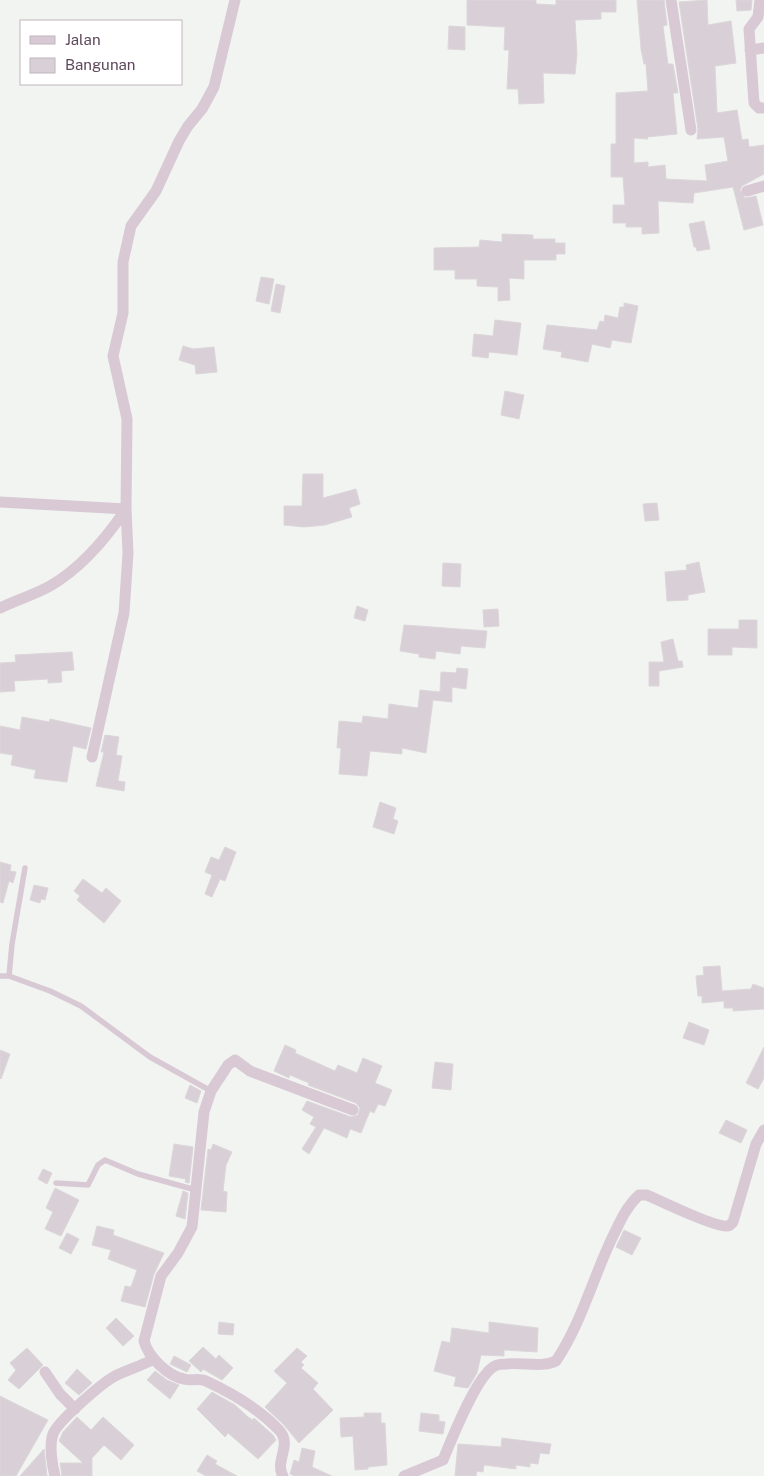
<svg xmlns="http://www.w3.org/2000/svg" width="764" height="1476" viewBox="0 0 764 1476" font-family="'Public Sans',sans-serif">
<rect width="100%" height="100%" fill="#f2f4f1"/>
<!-- building -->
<path fill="#d8d0d6" stroke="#dcd6da" d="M467,0H536V4L556,5V0H616V12H601V19L575,20L577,54L575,74L543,73L544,103L519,104L518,89H507L509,50H504L505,27L467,25Z
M637,0H664L667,25L663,26L668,64H673L678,93H673L677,134L647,137L648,139L634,138V163L648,162V167L665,165L666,179L707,181L705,165L728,161L724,137L697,139L698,129L679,2L707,0L708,25L731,21L736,63L715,66L717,113L737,110L742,140L748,139L749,147L764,145V174L742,186L740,190L745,198L756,196L763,225L744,230L733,187L694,193L693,203L658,201L659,233L642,234V227H626V223H613V205H625L623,177H611V144H616V93L648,91L646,64H644L641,49Z
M736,0H752L751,10L737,11Z
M449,26L465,27V50L448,49Z
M704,221L710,249L697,251L696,247H694L689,224Z
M502,234L533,235V239H555V243H565V254H556V260H524V279L509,278L510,300L498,301V287L477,286V279H455V270H434V248L479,247L480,240L502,242Z
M261,277L274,279L269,304L256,301Z
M276,284L285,286L280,313L271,311Z
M624,303L638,306L631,343L612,340L610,348L592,344L588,362L561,357L562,352L543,349L547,325L597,330L600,321L604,322L605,315L618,318L620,307H624Z
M495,320L521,323L517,355L489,352L488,358L472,356L474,334L493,336Z
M183,346L193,349L214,347L217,372L196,374L195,365L179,360Z
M505,391L524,395L519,419L501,415Z
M303,474H323V498L356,489L360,504L349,508L352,517L325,525L304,527L284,525V506H302Z
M657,503L659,520L645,521L643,504Z
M699,562L705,592L688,595V600L667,601L665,572L687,570L686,565Z
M443,563L461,564L460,587L442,586Z
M357,606L368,610L365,621L354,618Z
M498,609L499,626L484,627L483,610Z
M739,620H757V648L732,647V655H708V629H739Z
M404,625L487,631L485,648L461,646L460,654L436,651L435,659L419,657V654L400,651Z
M673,639L678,661H682L683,667L659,671V686H649V662H664L661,642Z
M72,652L74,670L61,671L62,682L48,683V679L14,681L15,691L0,692V663L16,662L15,655Z
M457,668L468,669L466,689L452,687V702L433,700L426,753L402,748V754L370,751L367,776L339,774L341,748H337L339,721L362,723L363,716L388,719L389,704L418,708L420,690L440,692L441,672L456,673Z
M22,717L49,722L50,719L91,728L86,749L73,746L67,782L34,778L36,770L11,765L13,755L0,753V726L20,730Z
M105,735L119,737L116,755L122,756L118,781L125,782L124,791L96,786L104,752H101Z
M380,802L396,808L393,819L398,821L394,834L373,827Z
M225,847L236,852L225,881L220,879L212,897L205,894L212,875L205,872L211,857L219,860Z
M0,862L11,865L10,871L16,872L13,883L9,881L3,903L0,902Z
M83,879L102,893L106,888L121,901L104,923L77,900L80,896L74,891Z
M34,885L48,888L45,900L41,899L40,903L30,900Z
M720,966L722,991L751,989L753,984L764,988V1009L733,1011V1008H724V1001L702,1003V996H698L696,976L704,975L703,967Z
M689,1022L709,1030L704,1045L683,1038Z
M285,1045L296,1050L295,1053L335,1071L338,1065L357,1073L363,1058L382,1066L375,1083L392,1090L385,1106L378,1104L374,1113L370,1111L361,1133L350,1129L347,1138L324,1128L309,1154L302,1149L316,1127L310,1124L314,1117L302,1110L307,1101L351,1117L358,1115L360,1108L356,1103L308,1085L309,1083L290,1075L289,1078L274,1071Z
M764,1047V1078L758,1089L746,1083Z
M0,1050L10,1054L1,1079L0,1078Z
M435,1062L453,1064L451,1090L432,1088Z
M190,1085L201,1091L197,1103L185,1098Z
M726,1120L747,1130L741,1143L719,1133Z
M174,1144L193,1147L189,1183L185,1182L186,1179L169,1176Z
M213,1144L232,1152L226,1165L223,1191L227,1192L226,1212L201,1210L208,1149L211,1150Z
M43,1169L52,1173L47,1184L38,1179Z
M55,1188L79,1200L61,1236L45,1229L53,1212L46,1208Z
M183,1191L188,1193L185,1219L176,1216Z
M97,1226L114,1230L113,1235L164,1253L154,1274L145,1307L121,1301L125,1286L131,1287L137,1270L108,1259L111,1250L92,1245Z
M624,1230L641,1238L632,1255L616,1247Z
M67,1233L79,1239L71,1254L59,1248Z
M116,1318L134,1336L123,1346L106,1328Z
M219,1322L234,1324L233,1335L218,1334Z
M489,1322L538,1328L537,1352L504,1350V1356L481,1355L477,1373L468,1388L454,1386L456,1377L434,1371L442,1341L450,1343L452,1328L489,1333Z
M203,1347L216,1359L219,1355L233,1368L222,1380L203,1369L201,1372L189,1361Z
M27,1348L43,1365L19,1389L8,1380L16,1370L10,1363Z
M297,1348L307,1356L301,1362L304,1365L301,1368L318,1383L313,1389L333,1410L299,1443L284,1425L265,1407L287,1383L274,1371Z
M174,1356L191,1365L187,1372L170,1364Z
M77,1369L92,1383L79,1395L65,1383Z
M155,1371L167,1380L179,1385L170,1399L147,1380Z
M212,1392L235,1405L248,1417L253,1420L254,1418L273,1435L276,1440L258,1459L228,1433L225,1437L197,1409Z
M0,1396L48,1420L16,1476H0Z
M364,1413H381V1423H385L387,1465L368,1467V1469L355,1470L353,1436L341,1437L340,1418L364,1417Z
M421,1413L439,1415V1421L445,1422L443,1434L419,1431Z
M77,1417L91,1430L103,1417L134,1445L121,1460L104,1445L92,1458V1476H62L60,1463H83L59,1441L63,1432Z
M502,1438L551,1444L549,1454L540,1453L538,1464L530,1463V1467L516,1465V1469L484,1465L483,1472L477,1471L476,1476H455L458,1444L501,1447Z
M302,1448L315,1451L312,1467L332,1476H295L290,1474L294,1460L299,1462Z
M44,1449L47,1476H20Z
M207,1455L217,1461L215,1464L237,1476H206L197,1471Z"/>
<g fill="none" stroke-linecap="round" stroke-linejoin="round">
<!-- lane -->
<path stroke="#d8c9d5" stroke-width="5.5" d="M0,976H9L50,991L81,1006L150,1057L211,1091
M9,976L12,944L25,868
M56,1183L88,1185L98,1165L105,1160L138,1174L196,1190"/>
<!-- street -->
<path stroke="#d8c9d5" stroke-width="11" d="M671,0L691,130
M760,0L758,17L749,29L754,103L759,108H764
M750,50L764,48
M747,191L764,186
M0,502L126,509C107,537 80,569 50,586C34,595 16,600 0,608
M92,757L124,613L128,553L126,509L127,419L113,356L123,313V262L131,226L156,191L179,141L188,126L202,109L214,87L235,0
M45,1372L60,1394L75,1409
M55,1476C52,1465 49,1445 53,1434C58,1421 102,1383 115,1376C127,1370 141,1366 154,1359
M283,1476C274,1461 293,1445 279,1430C259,1409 232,1393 206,1381C199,1378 191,1381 184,1379C167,1376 148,1356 144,1341L161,1276L178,1253L192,1227L204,1112L211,1091L228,1065L235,1060L250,1071L353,1110
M404,1476L443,1460C451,1441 477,1374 495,1366C498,1364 503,1364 506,1364C523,1362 541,1368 556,1361C581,1324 593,1278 612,1238C620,1222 626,1207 639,1195H647C660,1201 716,1228 727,1226C730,1226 731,1224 733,1222L756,1144L764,1130"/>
</g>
<!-- legend -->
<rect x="20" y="20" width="162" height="65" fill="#ffffff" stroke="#bfb6bd"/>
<rect x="30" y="36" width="25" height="8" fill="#d8c9d5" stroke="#bfb6bd"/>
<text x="65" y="45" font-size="15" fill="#5e495b">Jalan</text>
<rect x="30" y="58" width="25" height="15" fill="#d8d0d6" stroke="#bfb6bd"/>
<text x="65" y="70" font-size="15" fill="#5e495b">Bangunan</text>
</svg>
